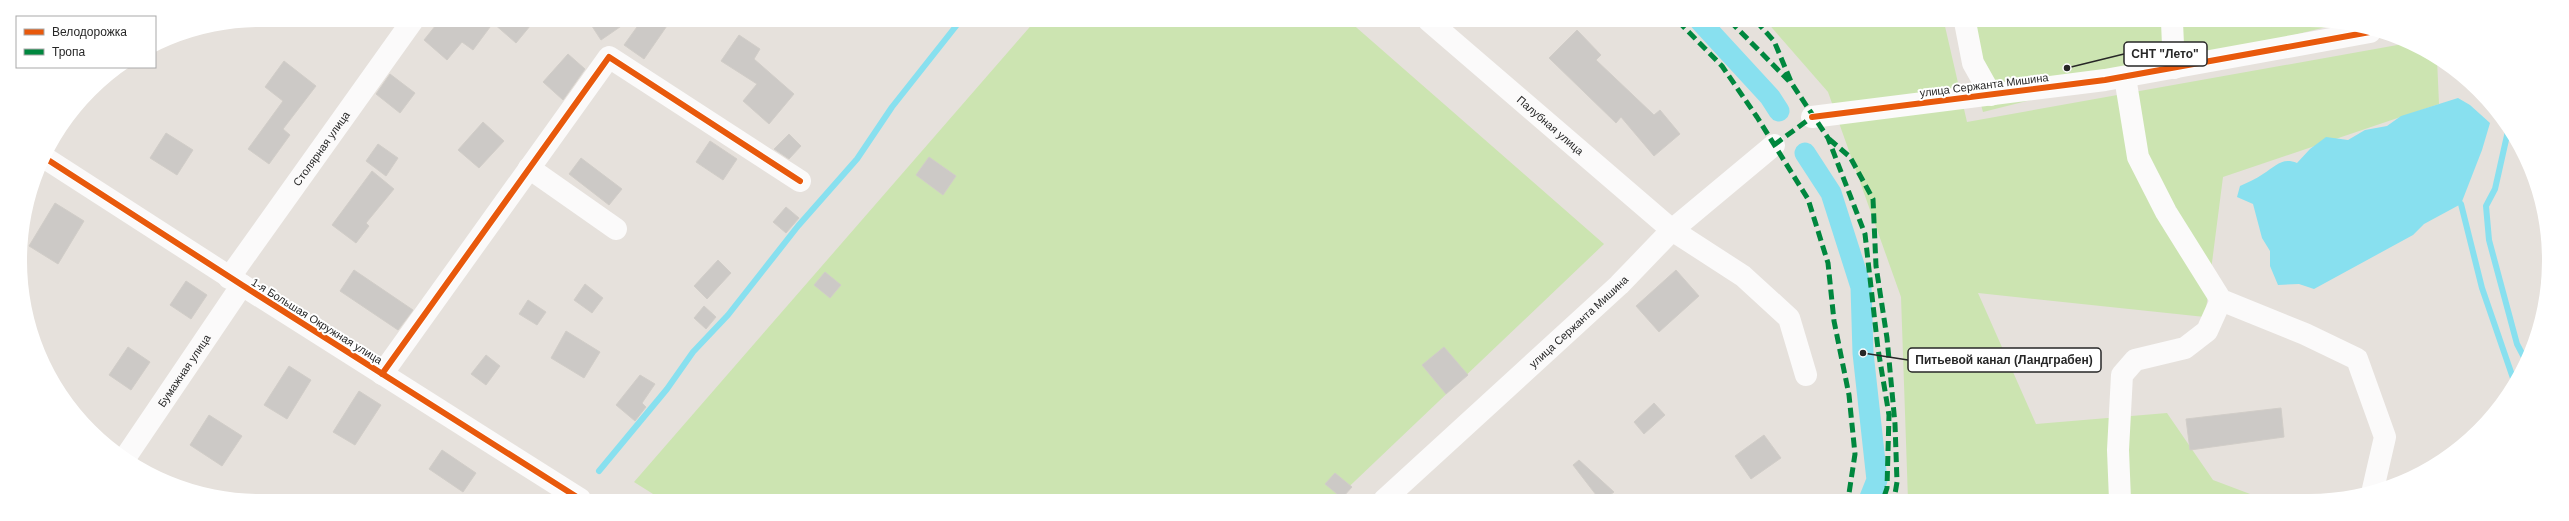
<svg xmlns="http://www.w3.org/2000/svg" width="2569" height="521" viewBox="0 0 2569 521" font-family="Arial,sans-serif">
<rect width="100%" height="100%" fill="#e6e1dc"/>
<!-- green -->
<path fill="#cce4b1" d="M1035,21H1349L1604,244L1335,500L661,499L634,482Z
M1766,21L1944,22L1967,122L2403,44L2429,52L2437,59L2439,104L2223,177L2205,317L1978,293L2036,424L2167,413L2213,480L2266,500H1908L1901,297L1828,92Z
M1958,22H2340L2342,23L1983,112Z"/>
<!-- water -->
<path fill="#88e0ef" d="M2458,98L2470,105L2490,123L2482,150L2461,204L2424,224L2413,235L2314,289L2299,284L2278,285L2270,266V251L2262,238L2253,204L2237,197L2240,186C2248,182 2256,179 2263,174C2276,166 2282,157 2297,163L2310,149L2326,137L2348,140L2365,130L2387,126L2401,116Z"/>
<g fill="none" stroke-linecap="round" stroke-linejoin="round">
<!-- stream -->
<path stroke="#88e0ef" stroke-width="6" d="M2508,131L2495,189L2486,206L2489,240L2517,344L2526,361
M2461,204L2482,288L2514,381
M599,471L667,389L693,352L728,315L798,226L857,159L892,107L960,21"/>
<!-- canal -->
<path stroke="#88e0ef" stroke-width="21" d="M1700,21L1770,97L1779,111
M1805,153L1831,193L1861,287L1863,353L1877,480L1869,500"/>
</g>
<!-- building -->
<path fill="#ccc9c6" stroke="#d1cdc8" d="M440,20H535L516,43L493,23L473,50L462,42L447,60L424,40Z
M588,20H630L601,40Z
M642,20H671L644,59L624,45Z
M1577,30L1601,55L1596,60L1654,115L1660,110L1680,134L1654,156L1621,117L1616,123L1549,58Z
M739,35L760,49L754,59L794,94L769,124L743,101L757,84L721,61Z
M568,54L585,69L563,100L543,82Z
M284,61L316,86L283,129L290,135L269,164L248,149L283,101L265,87Z
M390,74L415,93L400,113L376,94Z
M483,122L504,141L479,168L458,150Z
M166,133L193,150L177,175L150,158Z
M789,134L801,146L789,159L774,149Z
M710,141L737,159L723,180L696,162Z
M378,144L398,158L386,176L366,161Z
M929,157L956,176L943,195L916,175Z
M581,158L622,189L609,205L569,174Z
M372,171L394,189L366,223L369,226L356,243L332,225Z
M55,203L84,221L58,264L29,246Z
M786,207L799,218L786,233L773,222Z
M718,260L731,273L707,299L694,286Z
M354,270L413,310L398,330L340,291Z
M1676,270L1699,296L1659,332L1636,306Z
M825,272L841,285L830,298L814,285Z
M186,281L207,295L191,319L170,305Z
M585,284L603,298L592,313L574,300Z
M528,300L546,312L537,325L519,314Z
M704,306L716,317L706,329L694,318Z
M566,331L600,352L584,378L551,358Z
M128,347L150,362L131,390L109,375Z
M1444,347L1468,375L1446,394L1422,365Z
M486,355L500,366L486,385L471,374Z
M289,366L311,380L287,419L264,405Z
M640,375L655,384L642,403L646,407L635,421L616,405Z
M359,391L381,405L355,445L333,432Z
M1654,403L1665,415L1644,434L1634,422Z
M2281,408L2284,437L2190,450L2186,419Z
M209,415L242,436L222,466L190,445Z
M1764,435L1781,458L1751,479L1735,456Z
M442,450L476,473L463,492L429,469Z
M1579,460L1614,492L1603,500H1600L1573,465Z
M1335,473L1352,487L1342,498L1325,484Z"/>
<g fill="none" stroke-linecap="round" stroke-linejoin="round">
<!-- minor -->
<g stroke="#fbfafa" stroke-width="22">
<path id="s1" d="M1429,21L1672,230L1743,276L1789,318L1806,375"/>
<path d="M1965,22L1973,63L1991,95"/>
<path d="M2172,22L2174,68"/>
<path d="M2125,77L2138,157L2166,212L2221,300L2305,334L2357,359L2385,437L2373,489"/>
<path d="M1812,117L2105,80L2370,32"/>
<path d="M45,158L242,285L580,499"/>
<path d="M529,168L616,229"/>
<path id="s2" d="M229,278L413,20"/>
<path d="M382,374L609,57L800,181"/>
<path id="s3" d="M127,455L242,285"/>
<path id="s4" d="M1384,500L1619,285L1672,230L1774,145"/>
<path d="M2120,500L2118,450L2122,375L2135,360L2185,348L2207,331L2221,300"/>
</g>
<!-- quiet -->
<path stroke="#00873e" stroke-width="5" stroke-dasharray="10 5" stroke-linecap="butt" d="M1678,21L1722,66L1757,117L1808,199L1828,263L1834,321L1849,395L1855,454L1848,500
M1730,21L1789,81
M1756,21L1774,41L1792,84L1828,138L1865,234L1878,349L1889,415L1887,488L1883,500
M1829,139L1850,157L1873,199L1876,266L1887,338L1895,424L1897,482L1894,500
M1774,145L1812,117"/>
<!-- cycleway casing -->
<g stroke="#fff" stroke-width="8">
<path id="cycleway" d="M1812,117L2105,80L2370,32
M45,158L242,285L580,499
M382,374L609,57L800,181"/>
</g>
<!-- cycleway -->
<use href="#cycleway" stroke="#e8590c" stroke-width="6"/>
</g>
<g text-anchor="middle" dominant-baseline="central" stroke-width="4" stroke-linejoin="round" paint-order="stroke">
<!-- street labels -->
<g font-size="11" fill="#272727" stroke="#fff">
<text transform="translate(1984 85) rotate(-7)">улица Сержанта Мишина</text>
<text stroke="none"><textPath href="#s1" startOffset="160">Палубная улица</textPath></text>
<text stroke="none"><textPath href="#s2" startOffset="159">Столярная улица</textPath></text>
<text transform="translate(317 321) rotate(32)">1-я Большая Окружная улица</text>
<text stroke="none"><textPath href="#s4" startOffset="264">улица Сержанта Мишина</textPath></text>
<text stroke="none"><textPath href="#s3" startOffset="102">Бумажная улица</textPath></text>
</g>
</g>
<!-- crop -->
<path d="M0 0H2569V521H0ZM260 27H2309A233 233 0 0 1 2542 260V261A233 233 0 0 1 2309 494H260A233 233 0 0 1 27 261V260A233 233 0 0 1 260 27Z" fill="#fff" fill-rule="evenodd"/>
<!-- callouts -->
<path fill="none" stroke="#272727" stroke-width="1.5" d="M2067 68L2124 54M1863 353L1908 360"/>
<g fill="#272727" stroke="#fff" stroke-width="1.5">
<circle cx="2067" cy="68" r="4"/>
<circle cx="1863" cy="353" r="4"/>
</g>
<g fill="#fff" stroke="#272727" stroke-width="1.5">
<rect x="2124" y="42" width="83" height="24" rx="4"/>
<rect x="1908" y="348" width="193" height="24" rx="4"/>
</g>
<g font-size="12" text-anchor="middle" font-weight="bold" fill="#272727">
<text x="2165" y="58">СНТ "Лето"</text>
<text x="2004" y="364">Питьевой канал (Ландграбен)</text>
</g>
<!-- legend -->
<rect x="16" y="16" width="140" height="52" fill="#ffffff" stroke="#a9a9a9"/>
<rect x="24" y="29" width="20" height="6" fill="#e8590c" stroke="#a9a9a9"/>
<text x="52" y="36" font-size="12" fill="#272727">Велодорожка</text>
<rect x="24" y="49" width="20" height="6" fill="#00873e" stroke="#a9a9a9"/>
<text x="52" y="56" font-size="12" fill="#272727">Тропа</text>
</svg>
